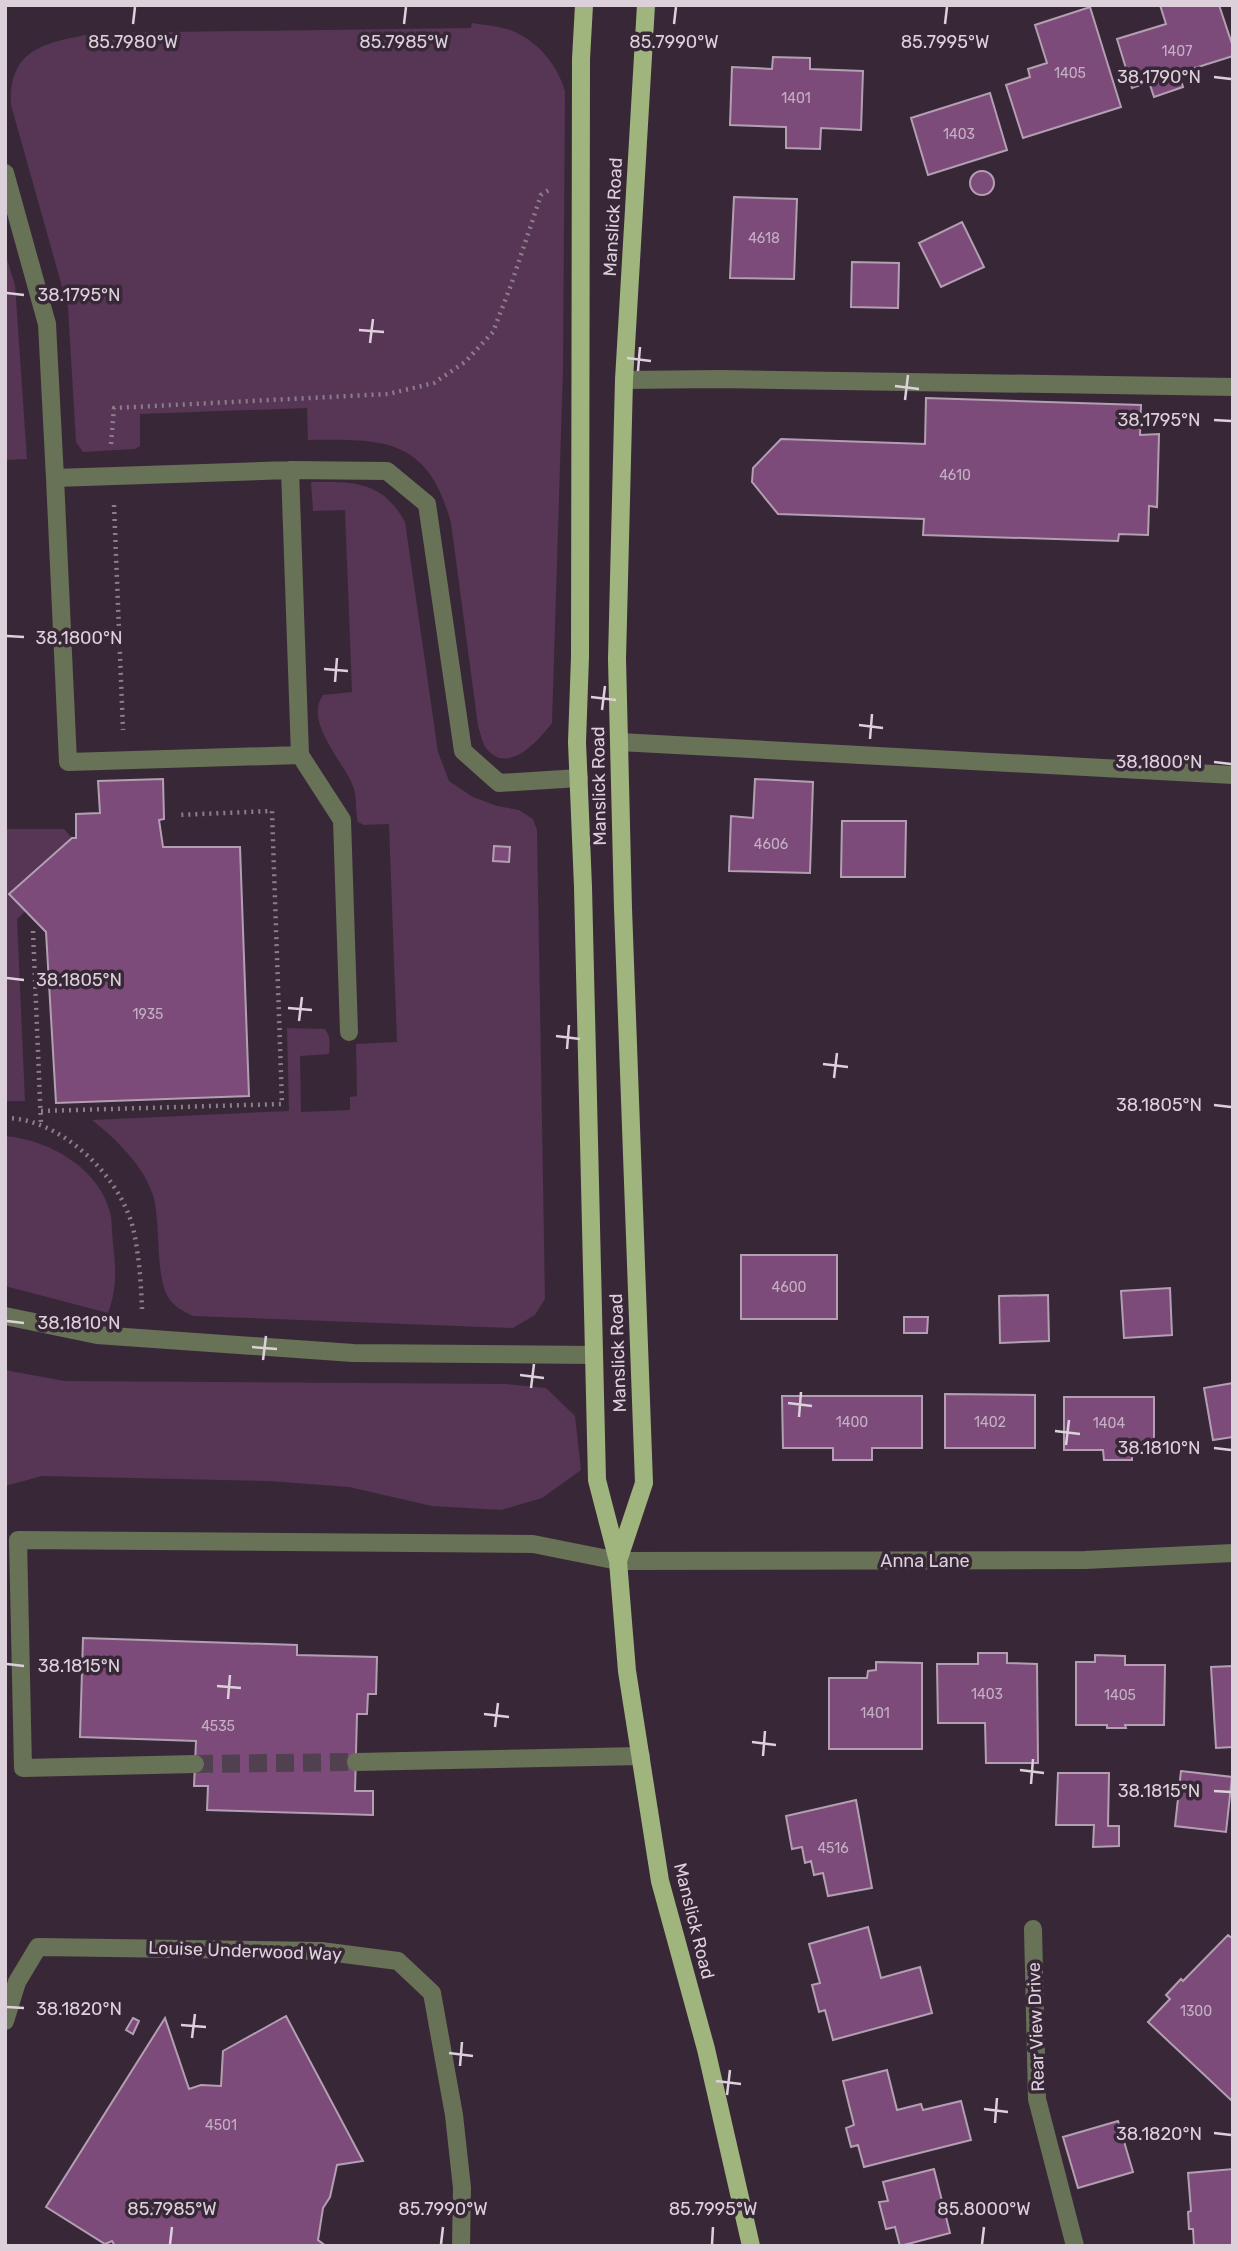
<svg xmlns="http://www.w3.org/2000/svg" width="1238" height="2251" viewBox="0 0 1238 2251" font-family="Rubik,sans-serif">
<rect width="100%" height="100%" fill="#382837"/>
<!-- green -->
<path fill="#563555" d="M472,23C484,25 499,26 510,30C537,40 557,64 565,91L563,369L552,723C538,741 507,777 485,747C482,741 480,732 478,726L451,523C428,438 385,439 308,440L307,408L140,414V446L135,449L83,452L76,442L68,308L11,105C8,45 51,42 97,33L471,28Z
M5,253L15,285L27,459L5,460Z
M311,482C353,482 382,480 405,522L438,752L449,781L473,797L497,806L519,810L533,819L537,830L545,1299L535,1315L513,1328L193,1316C183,1311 174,1307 168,1297C155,1275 161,1221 153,1195C143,1165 116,1139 92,1120L289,1111L287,1028L325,1029C331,1037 330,1044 329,1054L300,1056L301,1112L350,1110V1097L357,1096L356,1044L397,1042L389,824L364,825L358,822C355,811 357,800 354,789C346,763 303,723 323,695L352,692L345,510L313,511Z
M5,829H64L72,838L26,911L17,919L25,1101H5Z
M5,1136C50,1140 101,1169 111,1216C112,1225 112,1235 113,1244C116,1269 117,1289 108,1313L5,1286Z
M5,1370L64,1381L506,1384L546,1388L575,1416L581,1470L542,1498L501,1510L432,1506L349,1487L269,1481L42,1476L5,1486Z"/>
<!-- building -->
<path fill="#7c4b7a" stroke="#b39fb1" stroke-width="2" d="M1160,5H1219L1233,47V56L1179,73L1183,87L1154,97L1149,82L1132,88L1117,39L1166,24Z
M1090,7L1121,107L1023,138L1006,85L1030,77L1028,69L1047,63L1035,25Z
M773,57L810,58V69L863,71L861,130L821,128L820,149L786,148V127L730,125L732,67L772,69Z
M990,93L1007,150L928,175L911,118Z
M970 183a12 12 0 1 1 24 0a12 12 0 1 1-24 0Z
M734,197L797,199L794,279L730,278Z
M962,222L984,267L941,287L919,243Z
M852,262L899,263L898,308L851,307Z
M926,398L1141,405L1140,435L1159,434L1157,507L1149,506L1148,535L1119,534L1118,541L923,535L924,519L778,514L752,482L753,468L781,439L925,444Z
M163,779L164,819L159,820L163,847H240L249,1096L56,1103L46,932L9,894L72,838H76V814L100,813L98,781Z
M755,779L813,782L810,873L729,871L731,816L753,818Z
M842,821H906L905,877H841Z
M494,846L510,847L509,862L493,861Z
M741,1255H837V1319H741Z
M1170,1288L1172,1335L1124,1338L1121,1291Z
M1048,1295L1049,1341L1000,1343L999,1296Z
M904,1317H928L927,1333H904Z
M1233,1383V1437L1213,1440L1204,1388Z
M945,1394L1035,1395V1448H945Z
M782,1396H922V1448H872V1460H833V1448H783Z
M1064,1397H1154V1450H1132V1460H1104L1103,1450H1064Z
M83,1638L297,1645V1655L377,1657L376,1694H368L367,1714H357L355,1791H373V1815L207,1810L208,1786H194L196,1741L80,1737Z
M978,1653H1007V1663L1037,1664L1038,1763H986L985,1723H938L937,1664H978Z
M1095,1655L1125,1656V1665H1165L1164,1725H1125L1126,1728H1107V1725H1076V1662H1095Z
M876,1662L922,1663V1749H829V1678H867L868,1671L876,1670Z
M1233,1666V1747L1216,1748L1211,1667Z
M1181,1771L1232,1777L1226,1832L1175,1826Z
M1058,1773H1109L1108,1826H1119V1846L1093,1847L1094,1825H1056Z
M856,1800L872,1888L828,1896L823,1873L814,1875L811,1861L805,1863L802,1847L792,1849L786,1816Z
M868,1927L881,1978L920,1967L932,2013L833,2040L825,2010L819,2012L812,1985L820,1983L809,1944Z
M1228,1935L1233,1939V2097L1231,2100L1148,2022L1170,1999L1166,1995L1181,1979L1183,1981Z
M286,2016L363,2161L337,2165L330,2197L323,2208L318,2240L326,2246H115L112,2241L105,2244L46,2207L165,2018L189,2089L201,2085L221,2086L223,2051Z
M133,2018L139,2021L133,2034L126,2030Z
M887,2070L897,2110L921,2104L923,2110L961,2101L971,2140L864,2167L858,2145L851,2147L846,2128L854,2125L843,2081Z
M1118,2121L1133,2172L1078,2188L1063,2137Z
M934,2169L950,2233L900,2246L895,2227L886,2229L879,2202L888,2201L883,2182Z
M1233,2169V2246H1194L1193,2229H1189L1188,2212L1191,2211L1188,2173Z"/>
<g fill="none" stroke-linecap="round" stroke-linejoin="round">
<!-- minor-tunnel -->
<path stroke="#514150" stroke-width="18" stroke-dasharray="18 9" stroke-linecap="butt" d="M195,1764L356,1762"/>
<!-- path -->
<path stroke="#8b7e8a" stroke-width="4.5" stroke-dasharray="2 5" stroke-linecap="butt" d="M111,444L114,408L388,394L434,383L465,362L493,332L511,285L541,195L552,188
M114,505L123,730
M33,931L41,1124
M41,1111L282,1104L272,811L177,815
M5,1118C61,1118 120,1176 133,1228C139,1254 141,1283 142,1309"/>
<!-- minor -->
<path stroke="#687257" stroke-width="18" d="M5,173L47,324L55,478
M624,380L720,379L1233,387
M290,470L300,755L68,762L55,478L290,470L387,471L427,504L463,751L499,783L579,778
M619,742L1233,775
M300,755L342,820L349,1032
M5,1316L97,1335L353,1353L594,1355
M356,1762L641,1756
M195,1764L23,1768L18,1540L533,1544L618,1561L1085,1560L1233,1553
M1033,1929L1037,2099L1075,2246
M5,2021L17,1982L38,1947L321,1951L398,1961L432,1993L454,2115L462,2188L461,2246"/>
<!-- major -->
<path stroke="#a0b57d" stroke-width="18" d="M584,5L581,59L580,657L577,742L583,887L597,1480L618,1561L627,1671L660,1881L706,2049L751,2246
M618,1561L644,1483L623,908L617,659L624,380L646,5"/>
</g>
<!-- ticks -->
<path fill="none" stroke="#dcd1db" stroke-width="2.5" d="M133,24L135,7M404,24L406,7M674,24L676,7M945,24L947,7M1214,77L1231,79M7,293L24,295M359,330L384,332M370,343L373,319M627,358L651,361M638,371L640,347M895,386L919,389M905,400L908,375M1214,420L1231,421M7,636L24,637M324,669L348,671M335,682L337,658M591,697L616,700M602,710L605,686M859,725L883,728M870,739L872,714M1214,762L1231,764M7,978L24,980M288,1008L312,1010M299,1021L302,997M556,1036L580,1039M567,1049L569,1025M823,1064L848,1067M834,1078L837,1053M1214,1105L1231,1107M7,1321L24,1323M252,1347L277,1349M263,1360L266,1336M520,1375L544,1378M531,1388L534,1364M788,1403L812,1406M799,1417L801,1392M1055,1431L1080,1434M1066,1445L1069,1420M1214,1448L1231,1450M7,1664L24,1666M217,1686L241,1688M228,1699L230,1675M484,1714L509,1717M495,1727L498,1703M752,1742L776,1745M763,1756L765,1731M1020,1770L1044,1773M1031,1784L1033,1759M1214,1791L1231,1792M7,2007L24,2008M181,2025L206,2027M192,2038L195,2014M449,2053L473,2056M460,2066L462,2042M716,2081L741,2084M727,2095L730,2070M984,2109L1008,2112M995,2123L997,2098M1214,2133L1231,2135M170,2244L172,2227M441,2244L443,2227M712,2244L713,2227M982,2244L984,2227"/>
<g text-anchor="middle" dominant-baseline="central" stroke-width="7" stroke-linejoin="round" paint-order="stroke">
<!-- number labels -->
<g font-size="14" fill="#c4b0c3">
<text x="1177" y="51">1407</text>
<text x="1070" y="73">1405</text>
<text x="796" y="98">1401</text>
<text x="959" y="134">1403</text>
<text x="764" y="238">4618</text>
<text x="955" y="475">4610</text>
<text x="771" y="844">4606</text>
<text x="148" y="1014">1935</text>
<text x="789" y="1287">4600</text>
<text x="852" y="1422">1400</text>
<text x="990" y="1422">1402</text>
<text x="1109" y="1423">1404</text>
<text x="987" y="1694">1403</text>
<text x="1120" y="1695">1405</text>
<text x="875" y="1713">1401</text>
<text x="218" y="1726">4535</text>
<text x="833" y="1848">4516</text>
<text x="1196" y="2011">1300</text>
<text x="221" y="2125">4501</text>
</g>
<!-- street labels -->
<g font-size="18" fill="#dcd1db" stroke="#382837">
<text transform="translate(613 217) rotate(-87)">Manslick Road</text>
<text transform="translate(599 786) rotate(-91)">Manslick Road</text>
<text transform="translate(618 1353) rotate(-92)">Manslick Road</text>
<text x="925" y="1561">Anna Lane</text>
<text transform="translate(694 1921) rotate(76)">Manslick Road</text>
<text transform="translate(245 1951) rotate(2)">Louise Underwood Way</text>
<text transform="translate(1036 2027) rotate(-92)">Rear View Drive</text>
</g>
</g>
<g font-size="18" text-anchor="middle" fill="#dcd1db" stroke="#382837" stroke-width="7" stroke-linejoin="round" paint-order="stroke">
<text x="133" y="48">85.7980°W</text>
<text x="404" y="48">85.7985°W</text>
<text x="674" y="48">85.7990°W</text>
<text x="945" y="48">85.7995°W</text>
<text x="1159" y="83">38.1790°N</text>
<text x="79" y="301">38.1795°N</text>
<text x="1159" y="426">38.1795°N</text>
<text x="79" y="644">38.1800°N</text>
<text x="1159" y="768">38.1800°N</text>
<text x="79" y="986">38.1805°N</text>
<text x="1159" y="1111">38.1805°N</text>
<text x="79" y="1329">38.1810°N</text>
<text x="1159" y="1454">38.1810°N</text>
<text x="79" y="1672">38.1815°N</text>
<text x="1159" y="1797">38.1815°N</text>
<text x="79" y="2015">38.1820°N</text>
<text x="1159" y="2140">38.1820°N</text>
<text x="172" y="2215">85.7985°W</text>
<text x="443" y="2215">85.7990°W</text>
<text x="713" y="2215">85.7995°W</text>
<text x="984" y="2215">85.8000°W</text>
</g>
<!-- border -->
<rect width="1238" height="2251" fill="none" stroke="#dcd1db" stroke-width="14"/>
</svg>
